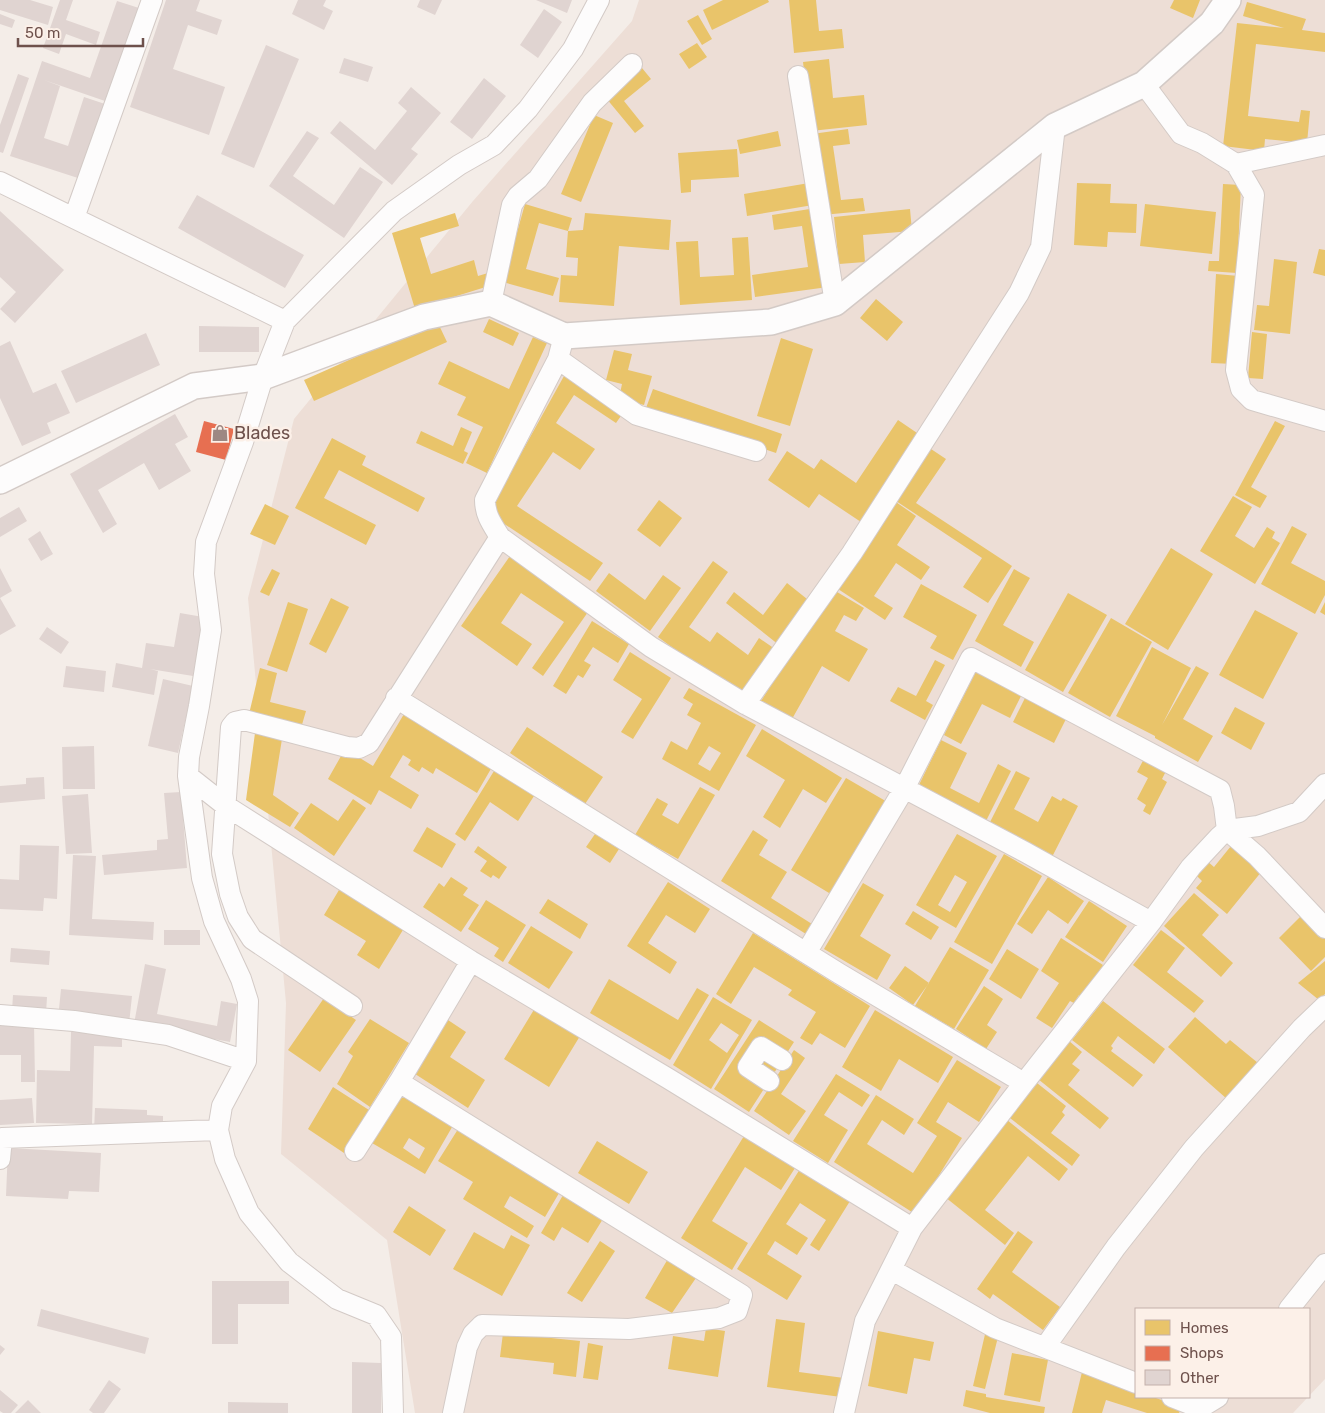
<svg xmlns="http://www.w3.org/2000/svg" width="1325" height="1413" viewBox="0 0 1325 1413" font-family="Rubik,sans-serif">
<rect width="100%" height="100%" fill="#f4ede8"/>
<!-- residential -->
<path fill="#edded6" d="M639,0H1325V1379L1309,1396V1309H1136V1397H1308L1293,1413H415L387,1240L281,1154L286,1003L248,598L294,419L473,201L632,21Z"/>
<!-- homes -->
<path fill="#e9c46a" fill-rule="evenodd" d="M723,0H768L769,2L712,30L703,10Z
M789,0H816L819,31L842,29L844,48L794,53Z
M1174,0H1200L1193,18L1170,8Z
M1247,2L1306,19L1302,30L1325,33V52L1256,44L1248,116L1299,122L1301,110L1310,111L1307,143L1265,139L1264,151L1223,146L1237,23L1284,28L1243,16Z
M698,15L712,39L702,45L687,21Z
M697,43L707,57L689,69L679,54Z
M829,59L833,98L864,95L867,125L811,131L803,62Z
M642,68L651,79L624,101L644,126L635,133L606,98Z
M594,115L613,123L581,202L561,194Z
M848,129L850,144L833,146L841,200L863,198L865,211L822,215L812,134Z
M778,131L781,146L740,154L737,140Z
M737,149L739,177L691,180V192L681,193L678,153Z
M809,183L813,205L747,216L744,194Z
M1077,183L1111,184L1110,203L1137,204L1136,233L1108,232L1107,247L1074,245Z
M1223,184L1241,185L1237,273L1208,271L1209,261H1219Z
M525,204L572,218L568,231L539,223L526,269L559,278L553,296L503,282Z
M1145,204L1216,212L1212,254L1140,246Z
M816,208L828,287L755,297L752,275L808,267L802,226L774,230L772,215Z
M910,209L912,231L863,235L865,262L839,264L834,217Z
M455,213L459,226L420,238L431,274L474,260L478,276L488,273L492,285L415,309L392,233Z
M585,213L671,220L669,250L619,246L614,306L559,302L561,275L577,276L578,258L566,257L568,231L583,230Z
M748,237L752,300L680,305L676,242L698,241L700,277L734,275L732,238Z
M1319,249L1325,250V276L1313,273Z
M1274,259L1297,262L1290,334L1254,330L1257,305L1269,306Z
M1216,274L1239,276L1234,364L1211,363Z
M876,299L903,322L887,341L860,318Z
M489,319L519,333L513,346L483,332Z
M437,321L447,342L314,401L304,380Z
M1252,332L1267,334L1263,379L1248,378Z
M533,337L547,343L487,473L466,463L483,427L457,415L466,397L438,384L449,361L509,389Z
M781,338L813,349L790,426L757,416Z
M614,350L632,354L628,370L652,376L644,405L619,398L622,384L606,380Z
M564,376L623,413L616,423L574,395L556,423L595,449L580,470L553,452L517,506L603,563L590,581L488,513Z
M653,389L782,434L776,453L646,408Z
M898,420L920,435L861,522L819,494L809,508L768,480L787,451L814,469L821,459L856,483Z
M1275,421L1285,426L1251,487L1267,496L1260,508L1235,495Z
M461,427L472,432L464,451L468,453L463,464L416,443L421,431L453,446Z
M332,438L366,456L362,465L425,498L418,512L339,470L324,498L376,525L366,545L295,508Z
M928,447L946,459L916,503L1012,566L988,603L963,587L982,558L893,499Z
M1233,496L1252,507L1235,536L1254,548L1267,527L1275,532L1272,538L1280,543L1255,584L1200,551Z
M659,500L682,518L660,547L637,530Z
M893,500L916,516L897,545L930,567L921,580L896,563L874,596L893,608L885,620L835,587Z
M265,504L289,516L275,545L250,534Z
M1292,526L1307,534L1291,563L1325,581V595L1315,614L1261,584Z
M1171,548L1213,574L1168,650L1125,624Z
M510,556L588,612L543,676L532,668L564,622L521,593L501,623L532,644L517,666L461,626Z
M713,561L728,572L689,627L710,642L717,632L748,655L759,638L775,649L740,697L658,637Z
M272,569L280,573L269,596L260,592Z
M1014,569L1030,578L1003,625L1034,642L1021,667L975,641Z
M609,573L645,600L663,575L681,588L650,631L596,591Z
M787,583L812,603L779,645L726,603L734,592L763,615Z
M921,584L977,615L953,660L930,648L937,636L903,617Z
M832,589L864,608L856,621L844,615L835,631L868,649L849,682L822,666L792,719L761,701Z
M1068,593L1107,615L1063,692L1025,670Z
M331,598L349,607L326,653L309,644Z
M288,602L308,609L287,672L267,665Z
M1325,602V615L1320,612Z
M1255,610L1298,633L1263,699L1219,675Z
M1111,618L1152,642L1110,717L1068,693Z
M592,621L629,644L618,663L593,647L584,661L591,665L583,678L578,675L566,694L553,686Z
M1152,647L1191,668L1162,725L1196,666L1209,673L1183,719L1213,736L1198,762L1155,738V736L1116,716Z
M630,652L671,678L633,739L621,732L642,699L613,680Z
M935,660L945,665L926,701L933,705L925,720L890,701L898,687L916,696Z
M260,668L277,673L270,702L306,711L301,728L249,714Z
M976,671L1022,694L1010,718L982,704L961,744L944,735Z
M689,688L756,725L719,791L662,759L671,741L687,750L701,723L687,715L693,704L683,698ZM709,746L721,753L710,771L698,764Z
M1026,696L1067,717L1054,743L1013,722Z
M1235,707L1265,723L1251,750L1221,733Z
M404,714L492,767L477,793L436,768L433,774L422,767L419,772L408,765L411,760L403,755L390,777L419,795L411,809L379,790L371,805L328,779L345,749L373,766Z
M527,727L603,777L585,804L510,753Z
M762,729L842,778L826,803L803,789L780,828L763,817L785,780L746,756Z
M255,733L282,739L273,795L299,813L290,827L246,800Z
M941,740L967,753L950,788L979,803L998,764L1011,771L985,823L917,789Z
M1145,757L1167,769L1162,779L1167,782L1150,815L1143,811L1146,805L1137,799L1148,778L1137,772Z
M494,771L534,796L518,821L490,802L465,841L455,834Z
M1016,771L1030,778L1014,809L1038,822L1052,796L1061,801L1063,798L1078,806L1052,857L989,824Z
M846,778L889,803L834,896L791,870Z
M700,787L715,795L678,859L635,835L657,798L668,804L662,815L678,824Z
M353,799L366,808L334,856L294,828L311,803L338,821Z
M427,827L456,844L442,868L413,851Z
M753,830L768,840L759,855L787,872L771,898L812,924L806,934L721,881Z
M595,834L619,849L610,863L586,847Z
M957,834L997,856L956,928L916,905ZM955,875L967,882L950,912L938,905Z
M478,846L507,867L499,879L493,875L491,878L480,871L487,861L474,852Z
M1231,846L1262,871L1227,914L1196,888L1202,881L1196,875L1207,861L1214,867Z
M1004,854L1042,876L992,964L954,942Z
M451,877L468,888L463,895L479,905L461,932L423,907L439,883L444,887Z
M1048,877L1084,901L1068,924L1048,910L1032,934L1017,924Z
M668,882L710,909L695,933L666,915L648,943L677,962L670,974L627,946Z
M863,883L884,895L860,936L891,955L877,980L824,949Z
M342,885L406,925L379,969L357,955L366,941L324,915Z
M1194,893L1219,915L1202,935L1233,963L1221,977L1164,926Z
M548,899L588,924L580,939L539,913Z
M486,900L526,925L503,962L494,956L499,948L468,929Z
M1089,901L1127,926L1103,962L1065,937Z
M913,911L939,927L931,940L905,924Z
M1302,915L1325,938V957L1311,971L1279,938Z
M531,926L573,952L549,989L508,963Z
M1161,930L1185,948L1167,972L1204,1001L1194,1013L1133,965Z
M753,933L870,1006L845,1048L820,1033L812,1045L800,1038L816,1012L788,995L792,990L754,967L731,1004L716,994Z
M1061,938L1103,965L1082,998L1079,995L1074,1003L1070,1001L1052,1028L1036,1018L1059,983L1041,971Z
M950,947L989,970L954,1029L915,1006Z
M1007,949L1039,969L1021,999L989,979Z
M1325,961V994L1319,1000L1298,983Z
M905,966L929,983L913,1005L889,988Z
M609,979L678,1020L697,988L709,995L670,1060L590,1013Z
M984,986L1003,999L987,1025L997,1032L986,1049L956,1029Z
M713,997L752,1020L711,1089L673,1065ZM721,1023L739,1035L727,1053L709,1040Z
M324,998L356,1020L320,1072L288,1050Z
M1103,1001L1165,1049L1154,1064L1118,1036L1111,1046L1113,1048L1111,1051L1143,1075L1133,1087L1072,1040Z
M535,1008L580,1036L549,1087L504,1059Z
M875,1010L953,1057L938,1083L899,1059L881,1091L842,1067Z
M1195,1017L1226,1044L1230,1040L1258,1063L1227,1099L1168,1047Z
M445,1018L466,1032L450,1057L485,1080L468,1108L412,1072Z
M370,1019L409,1043L370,1107L337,1084L353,1056L348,1052Z
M759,1020L794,1042L749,1112L714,1089Z
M1069,1041L1082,1052L1072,1064L1080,1070L1068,1085L1109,1118L1100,1129L1038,1079Z
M794,1050L805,1058L781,1094L806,1111L789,1135L754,1111Z
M957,1060L1001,1087L979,1122L948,1102L936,1122L962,1138L915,1214L834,1162L876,1095L914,1119L904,1135L882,1120L867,1144L913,1173L937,1136L917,1123Z
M836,1074L870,1095L862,1107L839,1092L824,1115L848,1130L828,1163L793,1141Z
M1037,1083L1066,1106L1062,1112L1065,1115L1051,1133L1080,1155L1072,1166L1010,1118Z
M333,1087L369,1110L344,1153L308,1129Z
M401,1091L455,1122L425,1174L372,1143ZM409,1138L425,1148L419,1159L403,1148Z
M1007,1120L1068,1169L1059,1181L1028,1156L985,1210L1014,1233L1005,1245L945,1197Z
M460,1126L562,1188L545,1217L510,1196L504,1207L534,1226L527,1238L463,1199L473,1182L438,1161Z
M744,1136L795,1168L781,1190L745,1167L712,1221L748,1243L732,1270L681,1238Z
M597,1141L648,1172L629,1204L578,1173Z
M800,1169L850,1201L819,1251L810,1245L826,1220L800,1203L786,1224L808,1238L797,1255L775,1241L767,1254L802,1276L787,1300L737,1269Z
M566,1190L606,1214L588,1243L562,1227L554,1241L541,1233Z
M409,1206L446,1230L430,1256L393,1232Z
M1018,1231L1033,1242L1012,1272L1060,1307L1043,1330L993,1294L990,1299L977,1289Z
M474,1232L504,1249L511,1235L530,1245L502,1296L453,1269Z
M600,1241L615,1251L582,1302L567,1293Z
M669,1257L698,1275L672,1313L645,1298Z
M776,1319L805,1323L799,1372L844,1378L841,1397L767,1387Z
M706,1328L725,1331L718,1377L668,1369L673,1336L704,1341Z
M986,1330L999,1333L985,1389L973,1386Z
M878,1331L934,1342L930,1361L914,1358L907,1394L868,1386Z
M503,1333L580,1341L576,1377L553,1374L554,1363L500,1357Z
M588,1343L603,1346L598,1380L583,1378Z
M1012,1353L1048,1360L1040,1402L1004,1395Z
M1082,1372L1136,1391V1397H1153L1182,1407L1179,1413H1147L1106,1400L1102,1413H1072Z
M966,1390L986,1394V1397L1045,1407L1044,1413H990L963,1406Z"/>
<!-- shops -->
<path fill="#e76f51" d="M204,421L234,429L226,460L196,452Z"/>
<!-- building -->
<path fill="#e0d4d1" d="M0,0H30L53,7L48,25L0,10Z
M60,0H73L66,20L100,32L96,45L66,34L59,54L43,48Z
M166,0H200L196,11L222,20L217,35L188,25L173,69L225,87L209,135L130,107Z
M298,0H326L323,6L333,11L324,30L292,14Z
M420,0H442L435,15L417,7Z
M536,0H572L567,13Z
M117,1L139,8L105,101L44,80L60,86L44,138L68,146L84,97L105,104L81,179L10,156L42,61L90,78Z
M544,9L562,22L538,58L520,45Z
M0,14L15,20L12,28L0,24Z
M266,45L299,59L254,168L221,154Z
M344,58L373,67L368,82L339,73Z
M18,74L29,78L3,153L0,152V125Z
M484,78L506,96L472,139L450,122Z
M411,87L441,113L411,149L418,154L392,185L330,133L340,121L375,150L407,111L398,103Z
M307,131L319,138L293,176L334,205L360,167L383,182L344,238L269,186Z
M197,195L304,255L285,288L178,228Z
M0,211L64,270L15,323L0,309L16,292L0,277Z
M199,326L259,327V352H199Z
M146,333L160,365L76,403L61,371Z
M10,341L33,393L56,383L70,413L47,423L51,433L22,446L0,398V346Z
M175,414L188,437L175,444L191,471L159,490L144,463L98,490L117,524L103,533L70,474Z
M19,507L27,521L0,537V518Z
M40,531L53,554L41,561L28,539Z
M0,568L12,591L0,598L16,626L0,635Z
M180,613L203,617L193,676L150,669L158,671L154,695L112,687L116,663L142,668L146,643L174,647Z
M47,627L69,642L61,654L39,639Z
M66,666L106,671L104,692L63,687Z
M163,679L193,686L178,753L148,746Z
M94,746L95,789H63L62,747Z
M44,777L45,799L0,803V786L26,784V778Z
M181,792L187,868L104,875L102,855L157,850V840L168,839L164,793Z
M88,794L92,853L66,854L62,796Z
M20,845L59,846L57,899L44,898L43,911L0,909V879L19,880Z
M73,855L96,856L92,919L154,922L153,940L69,935Z
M164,930H200V945H164Z
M11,948L50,951L49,965L10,962Z
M145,964L166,969L157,1014L217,1026L221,1001L237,1004L230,1042L134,1024Z
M61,989L132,996L129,1024L59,1009Z
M13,995L47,997L46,1013L12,1011Z
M34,1023L35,1082H21V1055H0V1024Z
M71,1032L122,1034V1047L94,1046L92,1124L36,1123L37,1070L70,1071Z
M32,1098L34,1123L0,1125V1100Z
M95,1108L147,1110V1115L163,1116V1128L94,1131Z
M8,1148L101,1153L99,1192L69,1191L68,1199L6,1196Z
M212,1281H289V1304H238V1344H212Z
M41,1309L149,1338L145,1354L37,1326Z
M0,1345L5,1349L0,1355Z
M352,1362L381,1363V1413H352Z
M109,1380L121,1389L104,1413H93L89,1410Z
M0,1390L18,1405L11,1413H3L0,1411Z
M28,1400L41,1413H15Z
M228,1402L288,1403V1413H228Z"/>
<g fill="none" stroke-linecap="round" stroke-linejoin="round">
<!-- minor casing -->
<g stroke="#d3cac6" stroke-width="22">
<path id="minor" d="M798,76L835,303
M1144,84L1181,134L1202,143L1236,164L1254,195L1236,370L1241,389L1252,400L1325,421
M1236,164L1325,145
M0,182L285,321L263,377L243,442L206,542L204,574L211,630L199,706L189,757L188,776L202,878L214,921L241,979L248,1001L246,1061L222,1106L218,1130L225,1159L249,1213L289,1262L337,1299L376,1315L391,1337L393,1413
M74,218L152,0
M491,303L512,205L518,196L538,179L592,103L632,64
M285,321L394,211L459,165L494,145L528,109L573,49L599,0
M564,336L558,359L485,500C485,515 492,524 500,537L651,647L745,704L1025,852L1151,922
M558,359L637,415L756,451
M396,698L840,974L1024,1083
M745,704L852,553L1019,293L1041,247L1055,126
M188,776L226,806L471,961L669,1079L912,1228
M806,953L904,789L971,658L1220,790L1224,806L1227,830L1258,826L1299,812L1325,784
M352,1006L252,939L238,917L230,894L222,854L231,727L235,722L244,720L347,747L359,748L369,743L500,537
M0,1015L74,1021L168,1035L246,1061
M769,1081L748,1067L761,1047L782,1060
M399,1082L742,1295L737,1311L719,1318L629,1329L482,1325L473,1334L467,1347L453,1413
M355,1151L399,1082L471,961
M0,1159L2,1138L218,1130
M892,1270L995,1328L1136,1383
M1289,1309L1325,1264
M1045,1347L1116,1247L1194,1148L1302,1028L1325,1006
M1172,1397L1200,1408V1413
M1200,1408L1218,1397
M844,1413L865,1321L912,1228L1024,1083L1151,922L1191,867L1219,837L1227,830L1257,856L1325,928"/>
</g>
<!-- tertiary casing -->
<g stroke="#d3cac6" stroke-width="28">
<path id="tertiary" d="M0,481L194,386L263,377L424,317L491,303L564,336L771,322L835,303L1055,126L1144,84L1212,23L1228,0"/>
</g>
<!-- minor -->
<use href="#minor" stroke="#fdfcfc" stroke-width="20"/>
<!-- tertiary -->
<use href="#tertiary" stroke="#fdfcfc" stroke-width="25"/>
</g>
<!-- icons -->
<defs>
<g id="shop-bare" transform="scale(1.35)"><path d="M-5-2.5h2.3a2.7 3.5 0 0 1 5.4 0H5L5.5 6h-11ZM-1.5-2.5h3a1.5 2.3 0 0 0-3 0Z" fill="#9d8883" stroke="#fcf0e8" stroke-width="2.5" paint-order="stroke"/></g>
</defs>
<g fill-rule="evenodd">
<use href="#shop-bare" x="220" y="433"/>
</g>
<g text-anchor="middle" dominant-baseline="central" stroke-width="5" stroke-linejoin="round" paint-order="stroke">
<!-- poi labels -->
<g font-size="18" fill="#6e514c" stroke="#fcf0e8" text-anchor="start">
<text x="234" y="433">Blades</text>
</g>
</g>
<!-- legend -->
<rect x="1135" y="1308" width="175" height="90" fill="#fcf0e8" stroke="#c3b0aa"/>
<rect x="1145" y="1320" width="25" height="15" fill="#e9c46a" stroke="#c3b0aa"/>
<text x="1180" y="1333" font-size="15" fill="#6e514c">Homes</text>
<rect x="1145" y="1346" width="25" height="15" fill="#e76f51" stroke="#c3b0aa"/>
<text x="1180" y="1358" font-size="15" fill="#6e514c">Shops</text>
<rect x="1145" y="1370" width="25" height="15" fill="#e0d4d1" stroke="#c3b0aa"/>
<text x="1180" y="1383" font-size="15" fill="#6e514c">Other</text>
<!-- scale -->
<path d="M18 38v8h125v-8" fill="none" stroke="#6e514c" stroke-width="2.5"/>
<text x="25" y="38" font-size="15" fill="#6e514c" stroke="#fcf0e8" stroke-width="4" paint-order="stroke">50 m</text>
</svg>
